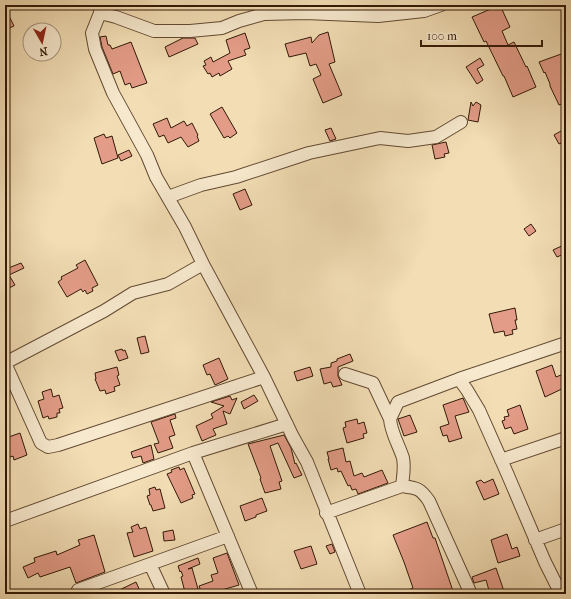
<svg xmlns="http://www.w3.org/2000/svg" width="571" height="599" viewBox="0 0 571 599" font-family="'IM FELL French Canon',serif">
<rect width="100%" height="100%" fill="#f2ddb4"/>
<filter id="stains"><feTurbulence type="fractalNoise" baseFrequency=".005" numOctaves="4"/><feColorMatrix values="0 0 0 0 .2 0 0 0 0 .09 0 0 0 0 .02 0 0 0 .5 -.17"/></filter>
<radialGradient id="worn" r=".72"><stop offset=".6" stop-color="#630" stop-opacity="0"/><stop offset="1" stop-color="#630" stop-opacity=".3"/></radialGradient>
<!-- building -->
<path fill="#e39c87" stroke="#321907" d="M500,5L510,27L502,31L508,45L514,42L526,67L527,66L536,87L513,97L504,76H503L486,41L484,42L472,17Z
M5,8L14,26L5,30Z
M328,32L335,62L329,64L342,95L323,103L313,79L321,75L316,64L310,66L306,53L289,57L285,44L311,37L312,43L319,35Z
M245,33L250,48L244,50L246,55L228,61L232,69L220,76L219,73L212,77L210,73L208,74L203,66L206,65L204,61L211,57L213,62L230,53L226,40Z
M106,36L108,45H110L112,49L131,42L147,83L132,88L130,83L125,85L120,71L113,74L102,47L100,37Z
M183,38H195L198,44L169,57L165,47Z
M564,53L566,59V102L559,105L550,86V84L545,72L544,73L539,62Z
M480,58L484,65L477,69L483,80L477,84L466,67Z
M471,102L473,106L476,102L481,105L478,122L468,120Z
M222,107L237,133L230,138L228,136L224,138L210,114Z
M167,118L171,128L184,121L187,126L192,123L198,135L197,136L199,141L188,147L181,137L168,143L164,135L159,137L153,124Z
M331,128L336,139L330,141L325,130Z
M561,131L566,141L559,144L554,135Z
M104,134L106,138L112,136L118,158L102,164L94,138Z
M446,142L449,153L444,154L445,157L435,159L432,145Z
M129,150L132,156L121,161L118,155Z
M245,189L252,205L240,210L233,194Z
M531,224L536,231L529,236L524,229Z
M566,244V253L557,257L553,250Z
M85,260L98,285L92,288L93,291L87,294L85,290L83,292L81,289L67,297L58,282L62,279L61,277L78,268L76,265Z
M21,263L24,268L9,275L15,285L5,290V267L6,269Z
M515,308L517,320H515L517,329L512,330L513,334L505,336L504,331L494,333L489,314Z
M145,336L149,352L141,354L137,338Z
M122,349L123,351L125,350L128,358L119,361L115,351Z
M350,354L353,361L338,367V376L342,385L333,387L331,382L324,384L320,369L331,367V363L337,361V359Z
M219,358L228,379L215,385L210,374L207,375L203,365Z
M552,365L556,377L566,373V387L545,397L536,371Z
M117,367L119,375L117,376L120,385L114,387L115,391L106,394L105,390L100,391L95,379H96L95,373Z
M310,367L313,376L297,381L294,372Z
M51,389L53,397L59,395L63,408L59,409L60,413H57V417L49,419L48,416L43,418L38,401L44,399L42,392Z
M254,395L258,401L244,409L241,402Z
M230,396L232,400L237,398L230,414L223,411L227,424L213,429L216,435L202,441L196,426L213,418L211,414L224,406L211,402Z
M463,398L469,412L455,416L462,438L449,442L447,435L443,436L440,427L449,424L443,405Z
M520,405L528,429L514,434L511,427L505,429L502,421L505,420L504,417L509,416L507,410Z
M175,414L176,418L170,420L175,435L169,437L173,448L158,453L154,444L159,443L151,422Z
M410,415L417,432L404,436L398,419Z
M357,419L358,424L364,422L367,433L363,434L364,438L347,443L343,428L346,427L345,422Z
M20,433L27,455L14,460L13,456L5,459V445L8,444L6,438Z
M284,435L291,448L295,464L296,463L302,475L294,478L278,443L270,446L282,481L279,482L281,489L265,493L260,479L261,478L248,444Z
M151,445L154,459L143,463L141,456L133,458L131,452Z
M343,448L346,462L350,461L354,476L362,473L364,477L382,470L388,483L358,494L356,489L352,490L350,485L348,486L341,471L338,472L337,468L331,470L328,459H329L327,452Z
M179,467L180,470L184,468L195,494L192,495L193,498L181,503L167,474L172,472L171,470Z
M493,479L499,494L484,500L476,482L481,480L484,483Z
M155,487L156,490L160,489L165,508L153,511L151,505H150L147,496L150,495L149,489Z
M262,498L267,511L256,515V517L245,521L240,506Z
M427,522L433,538H435L454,594H399L413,588L404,562L393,535Z
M138,524L140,529L146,527L153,551L134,557L127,533L133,532L131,527Z
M173,530L175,540L164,541L163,532Z
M507,534L512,549L517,547L520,556L498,563L491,540Z
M94,535L105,572L76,583L70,567L40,577L38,573L28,578L23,567L35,562L34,558L56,551L57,555L80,545L78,540Z
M332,544L335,552L330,554L326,546Z
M311,546L317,564L301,569L294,551Z
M227,553L239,585L215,592L216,594H202L199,586L213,581L211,575L218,573L213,558Z
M198,558L200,564L188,569L192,568L198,589L185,592L181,577L183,576L181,571L180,572L178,566Z
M496,568L505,594H490L486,580L474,583L472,577Z
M136,582L140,591L134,594H111Z"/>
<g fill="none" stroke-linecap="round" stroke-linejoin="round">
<!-- minor casing -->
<g stroke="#624a32" stroke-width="14">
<path id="minor" d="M100,5V13L92,33L95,49L113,93L147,155L156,177L185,227L203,264L264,377L293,437L307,462L360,594
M100,13L116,17L154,31H190L222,28L239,21L264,14L305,13L378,16L424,11L441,5
M366,15L378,5
M168,197L201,185L236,177L309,153L380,138L408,141L436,137L461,122
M5,363L41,443L48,447L58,445L264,377
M5,363L104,311L133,293L168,284L203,264
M345,374L373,383L390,419L398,402L459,379L566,343
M459,379L467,390L479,410L507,473L545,562L561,594
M193,453L252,594
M501,460L566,438
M402,486C417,488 420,488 429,501L471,594
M326,513L402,486C403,477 405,467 403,458C399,445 391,433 390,419
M5,521L193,453L287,424
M535,540L566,529
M150,564L164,594
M78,590L228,536"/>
</g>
<!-- minor -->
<use href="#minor" stroke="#f7e9ce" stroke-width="12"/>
</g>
<!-- margin -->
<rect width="571" height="599" fill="none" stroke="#f2ddb4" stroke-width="20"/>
<rect x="6" y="6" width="559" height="587" fill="none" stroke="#321907" stroke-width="2"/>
<rect x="10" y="10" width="551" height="579" fill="none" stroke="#321907"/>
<!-- north arrow -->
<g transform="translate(42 42) rotate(171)"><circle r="19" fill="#f7e9ce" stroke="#a8967e"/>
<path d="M0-3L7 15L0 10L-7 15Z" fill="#8f2418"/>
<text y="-6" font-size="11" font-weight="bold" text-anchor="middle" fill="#321907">N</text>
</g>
<!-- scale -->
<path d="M421 40v6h121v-6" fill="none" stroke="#321907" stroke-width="2"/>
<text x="427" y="40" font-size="12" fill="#321907" stroke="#f7e9ce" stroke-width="3" paint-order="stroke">100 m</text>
<rect width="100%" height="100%" filter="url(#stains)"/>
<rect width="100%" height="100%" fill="url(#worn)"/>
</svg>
